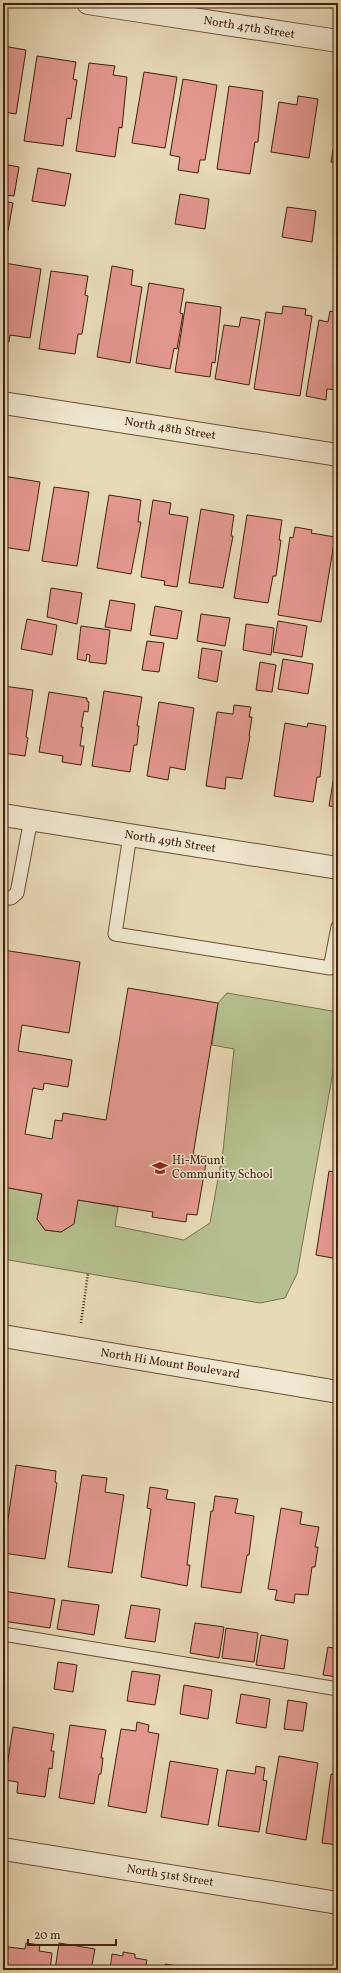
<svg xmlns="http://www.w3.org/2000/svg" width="341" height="1973" viewBox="0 0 341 1973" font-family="Vollkorn,serif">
<rect width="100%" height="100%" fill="#e8dab7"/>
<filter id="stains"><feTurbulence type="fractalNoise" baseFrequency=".005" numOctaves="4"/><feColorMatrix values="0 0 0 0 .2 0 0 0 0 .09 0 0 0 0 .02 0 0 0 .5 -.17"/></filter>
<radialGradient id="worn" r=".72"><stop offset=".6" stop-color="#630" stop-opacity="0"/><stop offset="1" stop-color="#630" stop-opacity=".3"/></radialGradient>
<!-- green -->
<path fill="#b5c08e" stroke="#7a704d" d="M227,993L338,1012V1044L297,1274L285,1298L260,1303L3,1259V1187L42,1194L37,1219L45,1230L61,1232L73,1224L78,1200L118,1207L115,1226L184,1240L210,1223L223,1151L234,1049L212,1045L218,1003Z"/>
<!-- building -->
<path fill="#e49990" stroke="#40210c" d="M3,46L26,50L16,114L4,112L3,116Z
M37,56L76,62L73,79L77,80L71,119L67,118L63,146L24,141Z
M89,63L115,66L113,75L127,77L122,128L119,127L115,157L76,151Z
M144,72L177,77L165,148L132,143Z
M183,79L217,85L205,160H200L198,173L178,170L180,157L170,155Z
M229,86L263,91L258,142H255L250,174L217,169Z
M298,96L318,99L309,158L271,152L279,102L297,105Z
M338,121V163L331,162Z
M3,164L19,167L14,196L3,195Z
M38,168L71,174L65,206L32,201Z
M180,194L209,199L205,229L175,224Z
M3,201L13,203L8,231L3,230Z
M287,207L316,211L312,242L282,237Z
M4,263L41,269L30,338L10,335L9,342L3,341Z
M112,266L133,270L131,285L142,287L130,363L97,357Z
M51,271L88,276L85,295L88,296L82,334H78L75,354L39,349Z
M149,283L184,289L180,313L183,314L177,349L174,348L170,369L136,363Z
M186,302L221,307L215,363L212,362L210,377L175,372Z
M283,306L306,309L305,315L312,316L300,396L254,389L266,312L282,314Z
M330,311L338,313V390L327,389L326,400L306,396L319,320L328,322Z
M241,317L260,320L249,385L215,379L224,325L239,327Z
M3,476L40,482L29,551L3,547Z
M54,487L89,492L77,566L42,561Z
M109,495L141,500L138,522H141L131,574L97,568Z
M153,500L171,503L169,514L188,517L177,587L164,585L165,581L141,577Z
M201,509L234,515L231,536H233L223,588L189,583Z
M247,515L282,520L279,540H281L276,576H273L268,603L234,598Z
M295,527L312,530L311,533L335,537L321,622L278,615L290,537L293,538Z
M51,588L82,593L77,624L47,617Z
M338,593V620L334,619Z
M110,600L135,604L131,631L105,627Z
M155,606L182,611L177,639L150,635Z
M201,614L230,618L225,646L197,641Z
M27,619L57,625L52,655L21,649Z
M278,621L307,626L302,657L273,652Z
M246,624L274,628L271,655L243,650Z
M81,626L110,630L106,664L89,662L90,655L87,654L86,661L77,659Z
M147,641L164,643L159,672L142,670Z
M202,648L222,651L217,682L198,678Z
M283,659L313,664L308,694L278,689Z
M260,662L276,665L272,692L256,690Z
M3,686L33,690L26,737L28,738L25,756L3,753Z
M104,691L142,697L137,726H139L137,745H134L130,772L92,766Z
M49,692L87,698V701L89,702L88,712L84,711L81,727H83L80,746H84L81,765L62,762L63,756L39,752Z
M159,702L194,708L185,770L170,767L168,780L147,776Z
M234,705L251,707L249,717H252L249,736H250L242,779L226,777L225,789L206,786L217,712L233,714Z
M285,723L307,727L308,723L326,726L320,777H317L313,802L274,796Z
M338,752V807L329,806Z
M3,950L80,962L69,1033L22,1025L18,1051L72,1060L68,1087L44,1083L43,1090L33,1088L25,1134L52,1139L55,1120L62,1121L63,1113L106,1120L128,988L218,1003L193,1155L207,1157L197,1215L187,1214L186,1222L152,1217L153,1212L78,1200L74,1224L61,1232L45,1230L37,1219L42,1194L3,1187Z
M329,1171L338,1173V1259L316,1255Z
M16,1465L56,1471L55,1482L57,1483L45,1559L3,1553Z
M82,1475L107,1478L105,1492L124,1495L112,1573L68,1567Z
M150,1487L168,1490L166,1499L195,1503L187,1565H190L187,1586L141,1577L151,1509L147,1508Z
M215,1496L238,1499L235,1513L254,1516L249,1555H247L241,1593L201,1587L211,1511H213Z
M281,1508L302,1512L300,1524L319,1527L315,1547H318L315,1567H312L308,1595L295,1594L294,1603L275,1600L277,1590L268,1589Z
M338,1581V1609H334Z
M3,1591L55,1599L50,1628L3,1621Z
M62,1600L99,1605L94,1635L57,1629Z
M131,1605L160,1609L155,1642L125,1638Z
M195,1623L224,1627L219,1658L190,1653Z
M226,1628L258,1633L254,1662L222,1658Z
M261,1635L288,1640L284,1669L256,1665Z
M328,1647L338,1649V1677L323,1675Z
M58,1662L77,1665L73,1692L54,1689Z
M132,1671L160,1675L155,1705L127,1701Z
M184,1685L212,1690L208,1719L180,1714Z
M241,1694L270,1699L266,1728L236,1723Z
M288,1700L307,1703L303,1731L284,1729Z
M137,1722L149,1725L148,1732L159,1734L146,1813L108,1806L121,1729L136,1731Z
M70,1725L106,1730L101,1758H103L101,1774H99L94,1804L59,1798Z
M13,1727L54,1734L51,1751H54L52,1769L49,1768L45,1797L17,1793L18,1782L5,1780Z
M279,1756L318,1763L306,1840L266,1833Z
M170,1761L218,1769L208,1825L161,1817Z
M256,1766L265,1768L263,1780L267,1781L259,1832L218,1826L227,1770L255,1774Z
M331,1774L338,1775V1845L322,1843Z
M26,1943L40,1945L39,1951L52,1953L50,1970H4L8,1947L25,1949Z
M59,1943L95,1949L91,1970H55Z
M123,1952L135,1954V1958L147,1960L145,1970H110L112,1954L123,1956Z
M165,1964L202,1970H164Z"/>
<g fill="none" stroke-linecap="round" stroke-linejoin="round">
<!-- lane casing -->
<g stroke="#6a4f37" stroke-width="15">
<path id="lane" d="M130,835L115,934L330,968L338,927
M3,898H11L17,893L31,819
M3,1634L338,1689"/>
</g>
<!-- street casing -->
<g stroke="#6a4f37" stroke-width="24">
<path id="street" d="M88,3L338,41
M3,403L338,455
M3,815L338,868
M3,1336L338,1392
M3,1849L338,1903"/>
</g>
<!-- path -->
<path stroke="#40210c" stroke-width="2.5" stroke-dasharray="1 2" stroke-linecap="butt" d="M81,1323L88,1273"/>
<!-- lane -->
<use href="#lane" stroke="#f0e7d0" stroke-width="13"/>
<!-- street -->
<use href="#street" stroke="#f0e7d0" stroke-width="22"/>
</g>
<!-- icons -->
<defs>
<g id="school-bare" transform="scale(1.2)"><path d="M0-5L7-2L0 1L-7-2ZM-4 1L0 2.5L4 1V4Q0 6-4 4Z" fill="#8f2418" stroke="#f0e7d0" stroke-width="2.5" paint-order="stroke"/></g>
</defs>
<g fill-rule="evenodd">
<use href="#school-bare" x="160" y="1168"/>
</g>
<g text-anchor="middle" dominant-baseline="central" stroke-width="3" stroke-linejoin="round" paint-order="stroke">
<!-- street labels -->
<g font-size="12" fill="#40210c" stroke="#f0e7d0">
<text transform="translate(249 28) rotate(9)">North 47th Street</text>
<text transform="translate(170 429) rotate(9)">North 48th Street</text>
<text transform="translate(170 842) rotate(9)">North 49th Street</text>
<text transform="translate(170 1364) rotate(9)">North Hi Mount Boulevard</text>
<text transform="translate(170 1876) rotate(9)">North 51st Street</text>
</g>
<!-- poi labels -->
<g font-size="12" fill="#40210c" stroke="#f0e7d0" text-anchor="start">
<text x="172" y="1161">Hi-Mount<tspan x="172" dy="14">Community School</tspan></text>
</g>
</g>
<!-- margin -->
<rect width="341" height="1973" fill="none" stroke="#e8dab7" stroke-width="16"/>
<rect x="4" y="4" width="333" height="1965" fill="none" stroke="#40210c" stroke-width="2"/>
<rect x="8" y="8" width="325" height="1957" fill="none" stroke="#40210c"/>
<!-- scale -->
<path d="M28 1939v6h88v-6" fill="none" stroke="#40210c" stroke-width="2"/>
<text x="34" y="1939" font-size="12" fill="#40210c" stroke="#f0e7d0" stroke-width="3" paint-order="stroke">20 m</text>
<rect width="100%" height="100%" filter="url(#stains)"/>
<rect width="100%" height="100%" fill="url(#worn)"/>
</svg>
